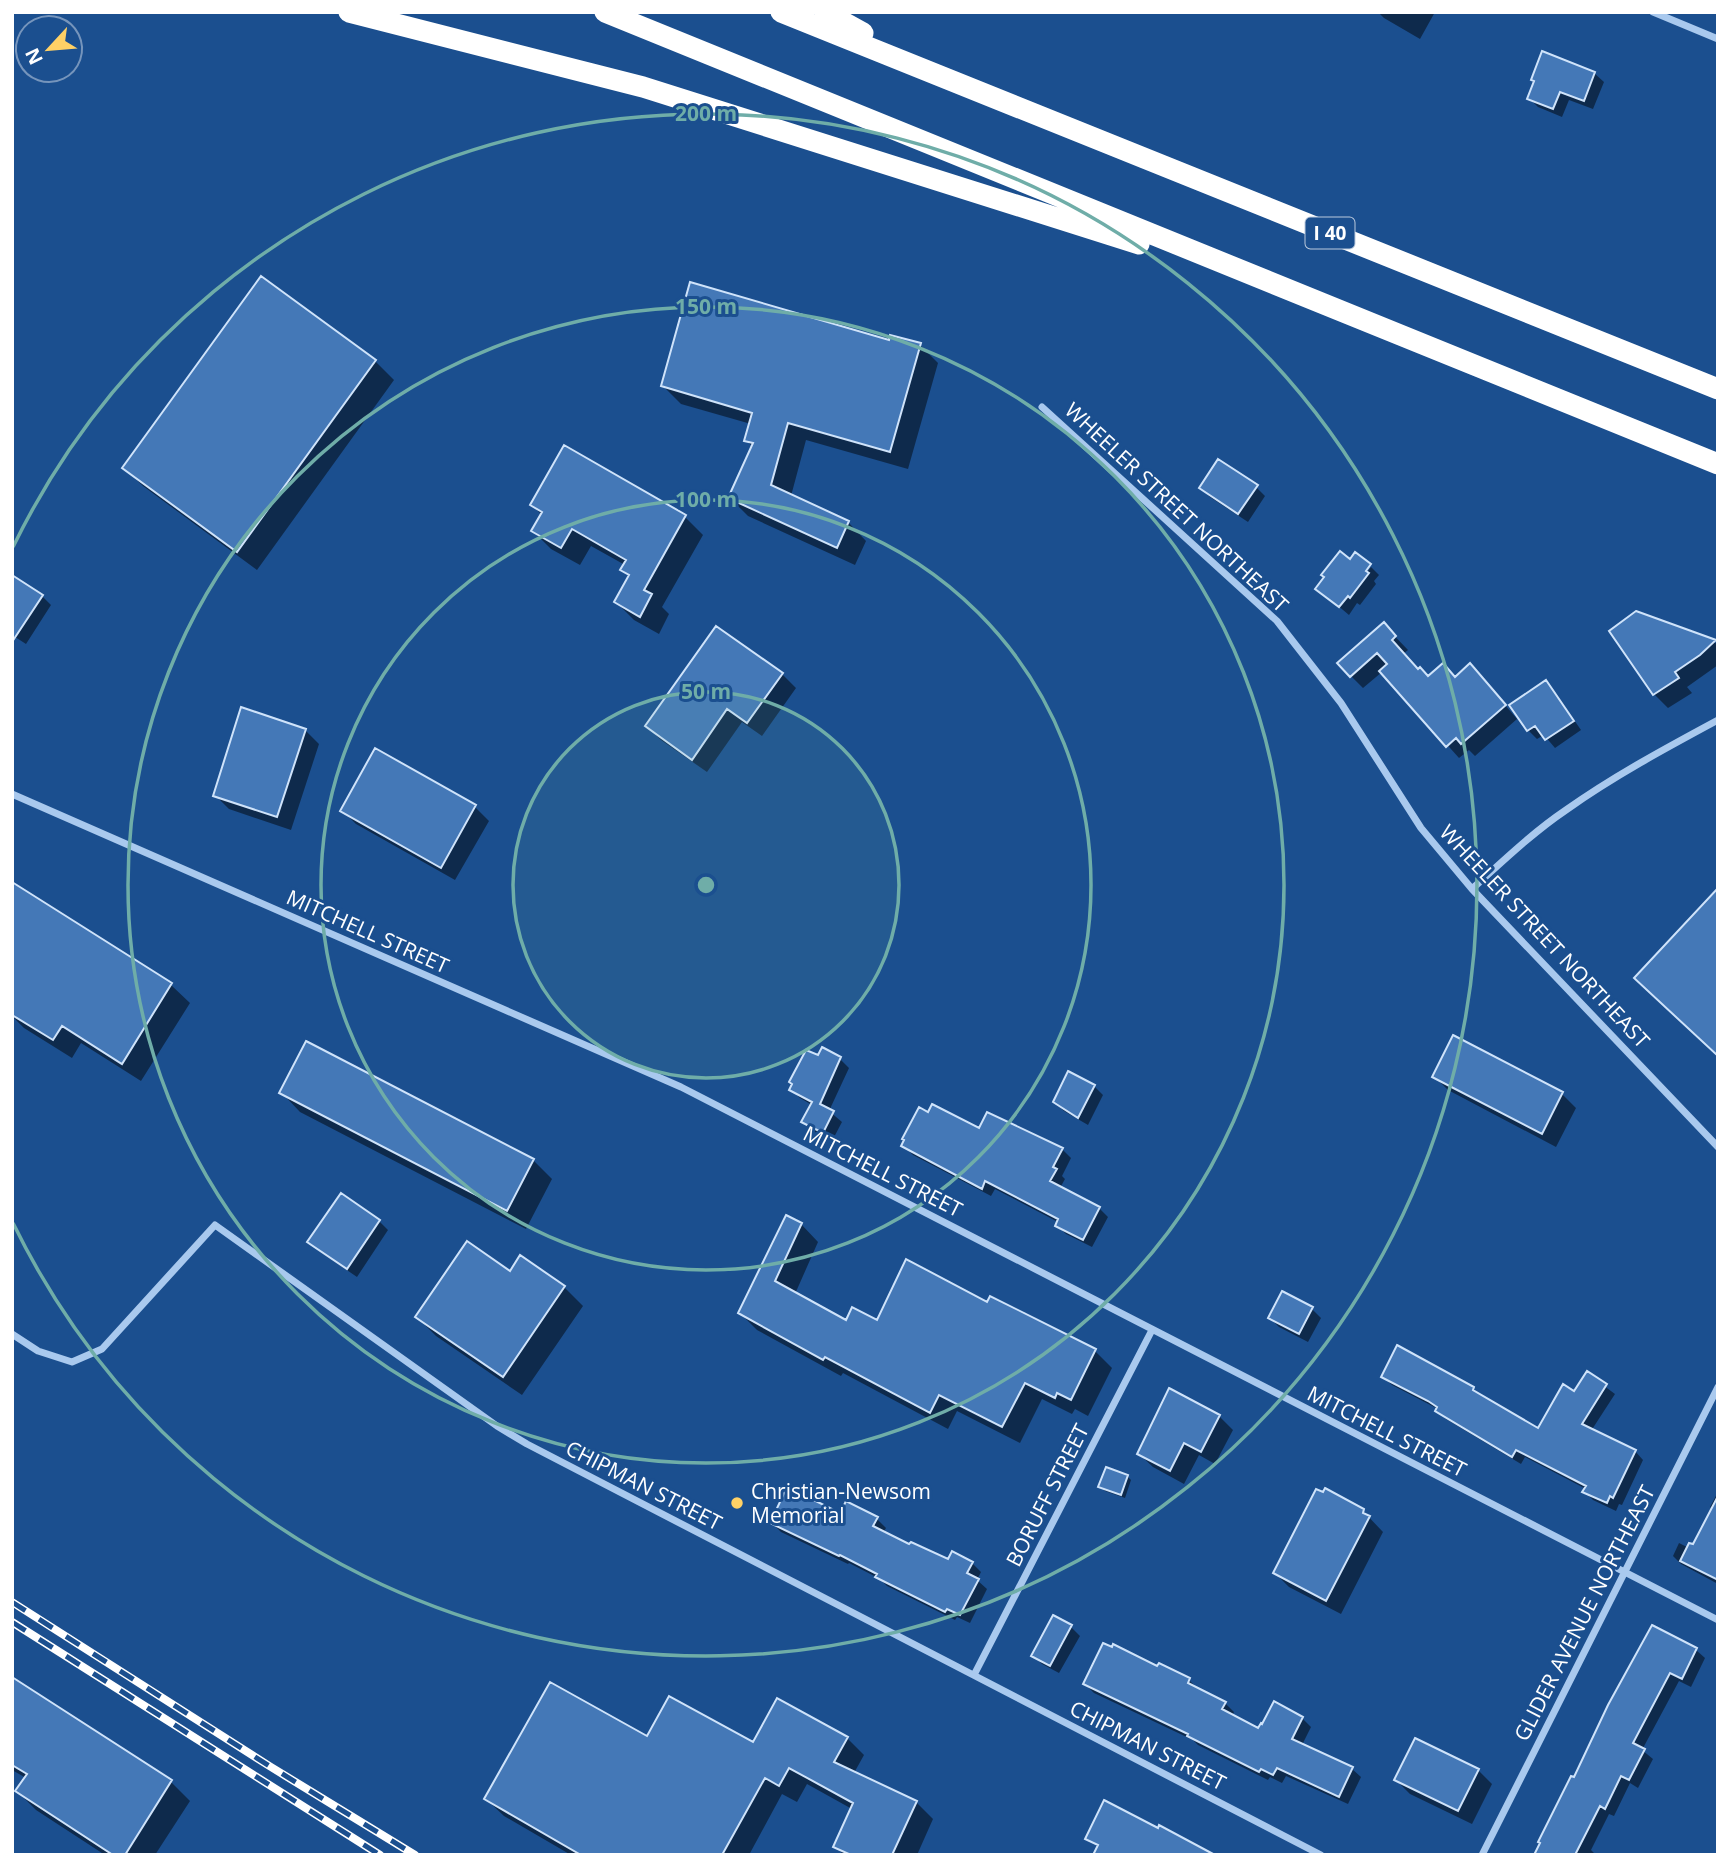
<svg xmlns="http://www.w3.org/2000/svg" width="1730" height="1867" viewBox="0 0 1730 1867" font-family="'Open Sans',sans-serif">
<rect width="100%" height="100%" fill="#1b4f8f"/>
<!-- shadow -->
<path fill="#0007" d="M1378,12H1435L1420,39L1384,18Z
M1594,73L1604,82L1593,109L1569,100L1562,117L1538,107L1529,98L1535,82L1533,80Z
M890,342L920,345L938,363L908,469L806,440L791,496L848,522L866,541L855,565L748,516L730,498L753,447L746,440L751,424L681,404L663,386Z
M375,361L394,380L257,570L143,486L124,468Z
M564,447L685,517L703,535L662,607L669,614L659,634L634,620L616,602L630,577L622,570L625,565L591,546L580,565L551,549L533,531L542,515L532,505Z
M1256,487L1265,496L1248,522L1210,497L1201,488Z
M1371,567L1379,575L1374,581L1376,584L1360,605L1357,603L1349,615L1318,589L1362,579Z
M42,596L51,605L26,644L12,635Z
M1636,613L1718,644V665L1687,687L1692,693L1668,708L1654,694L1611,632Z
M1383,624L1408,650L1403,654L1418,671L1428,678H1482L1517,719L1475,756L1469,750L1459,758L1382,672L1363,688L1351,676Z
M782,674L796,688L762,736L742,722L707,772L661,740L647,726Z
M1545,682L1554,691L1581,730L1555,748L1544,735L1537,739L1528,730Z
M305,730L319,744L291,830L229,809L215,795Z
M475,807L489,821L455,880L356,824L342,810Z
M12,884L171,985L190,1003L141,1081L81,1043L72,1058L24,1028L12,1016Z
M823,1049L840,1059L849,1068L829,1111L842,1122L832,1141L813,1131L804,1121L812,1105L800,1098L791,1089Z
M1434,1076L1562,1094L1576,1108L1556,1147L1448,1090Z
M1094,1086L1103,1095L1088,1125L1064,1111L1055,1102Z
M282,1093L533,1160L552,1179L526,1229L300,1112Z
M979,1131L1062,1149L1071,1158L1062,1176L1065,1179L1060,1188L1099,1208L1108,1217L1092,1247L1066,1234L1057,1225L1058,1222L995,1189L991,1196L913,1155L904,1146Z
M379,1221L388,1230L357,1277L319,1251L310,1242Z
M801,1224L818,1242L795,1294L847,1323L877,1322L1095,1351L1112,1368L1088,1416L1075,1409L1072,1414L1042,1399L1020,1443L957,1411L948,1429L843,1373L841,1376L757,1330L740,1313Z
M510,1273L564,1287L583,1306L522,1395L436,1336L417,1317Z
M1312,1309L1321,1318L1308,1342L1279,1327L1270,1318Z
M1588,1374L1615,1394L1591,1431L1635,1451L1643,1460L1622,1505L1619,1504L1616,1511L1593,1500L1585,1492L1586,1489L1525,1457L1521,1464L1446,1419L1438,1409L1392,1385L1383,1377L1473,1389L1481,1396L1539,1430L1575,1394Z
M1219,1416L1233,1430L1215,1464L1199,1455L1184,1484L1153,1467L1139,1454Z
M1127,1476L1131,1480L1125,1498L1105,1491L1101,1487Z
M1718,1492V1584L1681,1564L1673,1556L1679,1543L1689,1548L1694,1546L1713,1509L1710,1507Z
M1363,1511L1383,1532L1341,1614L1289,1587L1275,1573Z
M841,1515L877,1519L886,1528L883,1533L949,1561L972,1563L981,1572L977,1580L987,1589L970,1623L957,1617L955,1620L887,1586L880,1579L849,1563L848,1564L781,1532L772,1523Z
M1071,1627L1080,1636L1059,1673L1042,1664L1033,1655Z
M1653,1627L1696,1650L1705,1658L1691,1687L1679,1681L1642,1750L1653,1759L1638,1788L1630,1783L1614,1816L1609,1814L1591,1850L1596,1855H1534Z
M1159,1665L1189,1680L1198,1689L1225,1703L1234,1712L1232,1716L1259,1730L1302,1718L1311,1727L1302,1745L1351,1768L1361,1777L1348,1804L1286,1776L1282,1783L1270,1777L1268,1780L1198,1745L1193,1740L1094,1693L1085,1684L1158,1668Z
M12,1679L171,1782L190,1801L155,1855H105L36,1810L17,1791L26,1778L12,1770Z
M847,1738L864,1755L854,1773L916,1802L933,1819L917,1855H844L835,1846L852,1809L807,1784L797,1802L782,1794L749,1855H571L504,1816L486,1799L648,1739L754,1744Z
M1478,1770L1492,1784L1472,1824L1410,1794L1396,1780Z"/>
<!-- building -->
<path fill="#4478b7" stroke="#cfe3fa" stroke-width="2" d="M1542,51L1595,72L1584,101L1560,92L1553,109L1527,99L1534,81L1531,80Z
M261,276L376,360L237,552L122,468Z
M690,282L889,340L890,335L921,343L890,452L788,423L771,485L849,521L837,548L728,498L753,443L744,441L752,413L661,386Z
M564,445L686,515L644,590L652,594L640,617L614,602L629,575L620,570L626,560L572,529L561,548L531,531L542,512L530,505Z
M1218,459L1258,485L1238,514L1199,488Z
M1340,551L1350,559L1355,552L1371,564L1366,571L1369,573L1350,598L1348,596L1339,607L1315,589L1324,577L1321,575Z
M12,575L43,595L12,642Z
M1636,611L1716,640L1700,655L1675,672L1679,678L1653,695L1609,631Z
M1384,622L1396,636L1392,640L1418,669L1420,667L1428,676L1443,663L1455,677L1470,663L1506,705L1461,744L1456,738L1446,747L1379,671L1387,664L1377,653L1350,677L1337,663Z
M716,626L783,673L747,723L727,709L692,760L645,726Z
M1546,680L1574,721L1545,740L1535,726L1527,731L1509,705Z
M241,707L306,729L277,817L213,796Z
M375,748L476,805L441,868L340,811Z
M12,882L172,983L122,1064L62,1026L53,1040L12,1015Z
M1718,888V1056L1634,978Z
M1453,1035L1563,1092L1542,1134L1432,1077Z
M306,1041L534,1159L507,1211L279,1093Z
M822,1047L841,1057L820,1104L834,1111L823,1133L801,1122L812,1102L789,1090L792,1084L789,1082L806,1050L818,1055Z
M1068,1071L1095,1085L1078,1118L1053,1102Z
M932,1104L979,1128L987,1112L1063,1148L1053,1167L1057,1169L1050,1181L1100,1207L1083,1240L1055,1226L1058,1219L985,1181L982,1189L901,1146L904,1140L902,1139L919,1107L928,1112Z
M341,1193L380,1220L347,1269L307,1242Z
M786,1215L802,1223L775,1281L846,1320L852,1307L877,1320L906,1259L987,1302L990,1296L1096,1349L1071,1400L1057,1393L1055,1398L1025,1383L1002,1427L939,1395L930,1413L825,1357L823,1360L738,1313Z
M467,1241L510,1271L520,1255L565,1286L503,1377L415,1317Z
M1282,1291L1313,1307L1299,1334L1268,1318Z
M1397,1345L1474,1387L1473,1390L1538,1428L1563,1384L1574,1391L1587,1371L1607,1384L1582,1424L1636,1450L1613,1498L1610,1496L1607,1503L1582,1492L1586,1486L1516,1450L1512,1457L1435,1411L1437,1407L1428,1401L1381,1377Z
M1169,1388L1220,1415L1201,1452L1184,1443L1170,1471L1137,1454Z
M1106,1467L1128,1475L1121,1495L1098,1487Z
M787,1487L840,1513L846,1501L878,1517L873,1526L909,1544L911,1542L948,1559L952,1551L973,1562L967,1573L979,1579L960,1615L947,1609L945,1612L875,1577L877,1574L840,1555L839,1556L770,1523Z
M1325,1488L1364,1509L1363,1513L1370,1516L1326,1601L1273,1573L1316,1489L1323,1492Z
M1718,1496V1580L1680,1561L1689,1543L1693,1544Z
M1053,1615L1072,1625L1050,1666L1031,1656Z
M1652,1625L1697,1648L1682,1679L1670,1673L1633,1743L1645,1749L1629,1780L1621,1776L1605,1809L1600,1806L1575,1855H1534L1540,1843L1538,1842L1571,1776L1574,1777L1608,1705Z
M1103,1643L1112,1647L1113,1644L1157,1666L1159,1663L1190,1678L1188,1683L1226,1702L1222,1709L1258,1728L1261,1723L1262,1724L1274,1701L1303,1717L1292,1739L1353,1767L1339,1797L1277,1768L1273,1775L1261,1769L1259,1772L1187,1736L1188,1734L1083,1684Z
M12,1677L172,1780L125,1855H113L15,1791L27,1774L12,1765Z
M550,1682L647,1736L669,1696L753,1742L777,1698L848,1737L834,1762L917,1801L892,1855H851L833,1847L853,1803L789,1768L779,1786L765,1778L722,1855H581L484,1799Z
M1415,1738L1479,1769L1458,1811L1394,1780Z
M1104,1800L1158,1828L1159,1825L1215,1855H1093L1098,1845L1085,1839Z"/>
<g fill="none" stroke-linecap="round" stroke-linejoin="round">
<!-- minor -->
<path stroke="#a9c9ee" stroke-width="7" d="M1653,12L1718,39
M1042,407L1277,621L1341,703L1421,828L1472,889L1718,1147
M12,794L681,1087L1718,1620
M1472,889C1502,862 1532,833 1566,810C1614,776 1666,748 1718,720
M12,1334L38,1351L72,1362L102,1349L215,1225L497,1426L527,1444L1321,1855
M974,1675L1152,1330
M1482,1855L1718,1387"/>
<!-- motorway -->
<path stroke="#fff" stroke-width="21" d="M349,12L643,87L1139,244
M605,12L1718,464
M781,12L1718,389
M825,12L863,33"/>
<!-- rail casing -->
<g stroke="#fff" stroke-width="8">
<path id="rail" d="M12,1602L271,1767L415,1855
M12,1622L380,1855"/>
</g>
<!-- rail -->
<use href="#rail" stroke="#1b4f8f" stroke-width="5" stroke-dasharray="16" stroke-linecap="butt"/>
</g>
<!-- distance rings -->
<circle cx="706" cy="885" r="193" fill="#6fada8" fill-opacity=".12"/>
<g fill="none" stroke="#6fada8" stroke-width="3.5">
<circle cx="706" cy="885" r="193"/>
<circle cx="706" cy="885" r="385"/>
<circle cx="706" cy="885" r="578"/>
<path d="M13 547A771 771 0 1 1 13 1223"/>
</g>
<!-- markers -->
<circle fill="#ffd166" stroke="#1b4f8f" stroke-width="2.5" cx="737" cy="1503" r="7"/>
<g text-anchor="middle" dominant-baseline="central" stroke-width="6" stroke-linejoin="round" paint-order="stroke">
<!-- shield labels -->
<rect fill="#1b4f8f" stroke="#bbcadd" stroke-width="2" x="1305.5" y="217.5" width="49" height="31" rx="5"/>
<g font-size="19" font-weight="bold" fill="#fff">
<text x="1330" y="233">I 40</text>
</g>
<!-- street labels -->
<g font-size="21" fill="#fff" stroke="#1b4f8f">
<text transform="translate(1177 507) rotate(43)">WHEELER STREET NORTHEAST</text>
<text transform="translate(368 931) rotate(24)">MITCHELL STREET</text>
<text transform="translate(1545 936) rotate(47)">WHEELER STREET NORTHEAST</text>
<text transform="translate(883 1171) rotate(27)">MITCHELL STREET</text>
<text transform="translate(1387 1431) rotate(27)">MITCHELL STREET</text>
<text transform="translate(644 1485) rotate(27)">CHIPMAN STREET</text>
<text transform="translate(1047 1495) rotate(-63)">BORUFF STREET</text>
<text transform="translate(1584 1613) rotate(-63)">GLIDER AVENUE NORTHEAST</text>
<text transform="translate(1148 1745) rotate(27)">CHIPMAN STREET</text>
</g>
<!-- poi labels -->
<g font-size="21" fill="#fff" stroke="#1b4f8f" text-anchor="start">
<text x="751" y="1491">Christian-Newsom<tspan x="751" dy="24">Memorial</tspan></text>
</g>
</g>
<circle cx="706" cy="885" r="10" fill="#6fada8" stroke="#1b4f8f" stroke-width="3.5"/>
<g font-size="21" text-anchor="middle" font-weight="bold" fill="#6fada8" stroke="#1b4f8f" stroke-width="6" stroke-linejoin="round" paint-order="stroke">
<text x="706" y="121">200 m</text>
<text x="706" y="314">150 m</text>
<text x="706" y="507">100 m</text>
<text x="706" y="699">50 m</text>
</g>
<!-- border -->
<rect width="1730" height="1867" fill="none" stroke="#ffffff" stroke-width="28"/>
<!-- north arrow -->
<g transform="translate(49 49) rotate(244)"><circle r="33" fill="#1b4f8f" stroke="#7695bc" stroke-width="2"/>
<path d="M0-5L12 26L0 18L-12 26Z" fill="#ffd166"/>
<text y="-10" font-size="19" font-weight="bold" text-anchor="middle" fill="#ffffff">N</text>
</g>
</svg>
